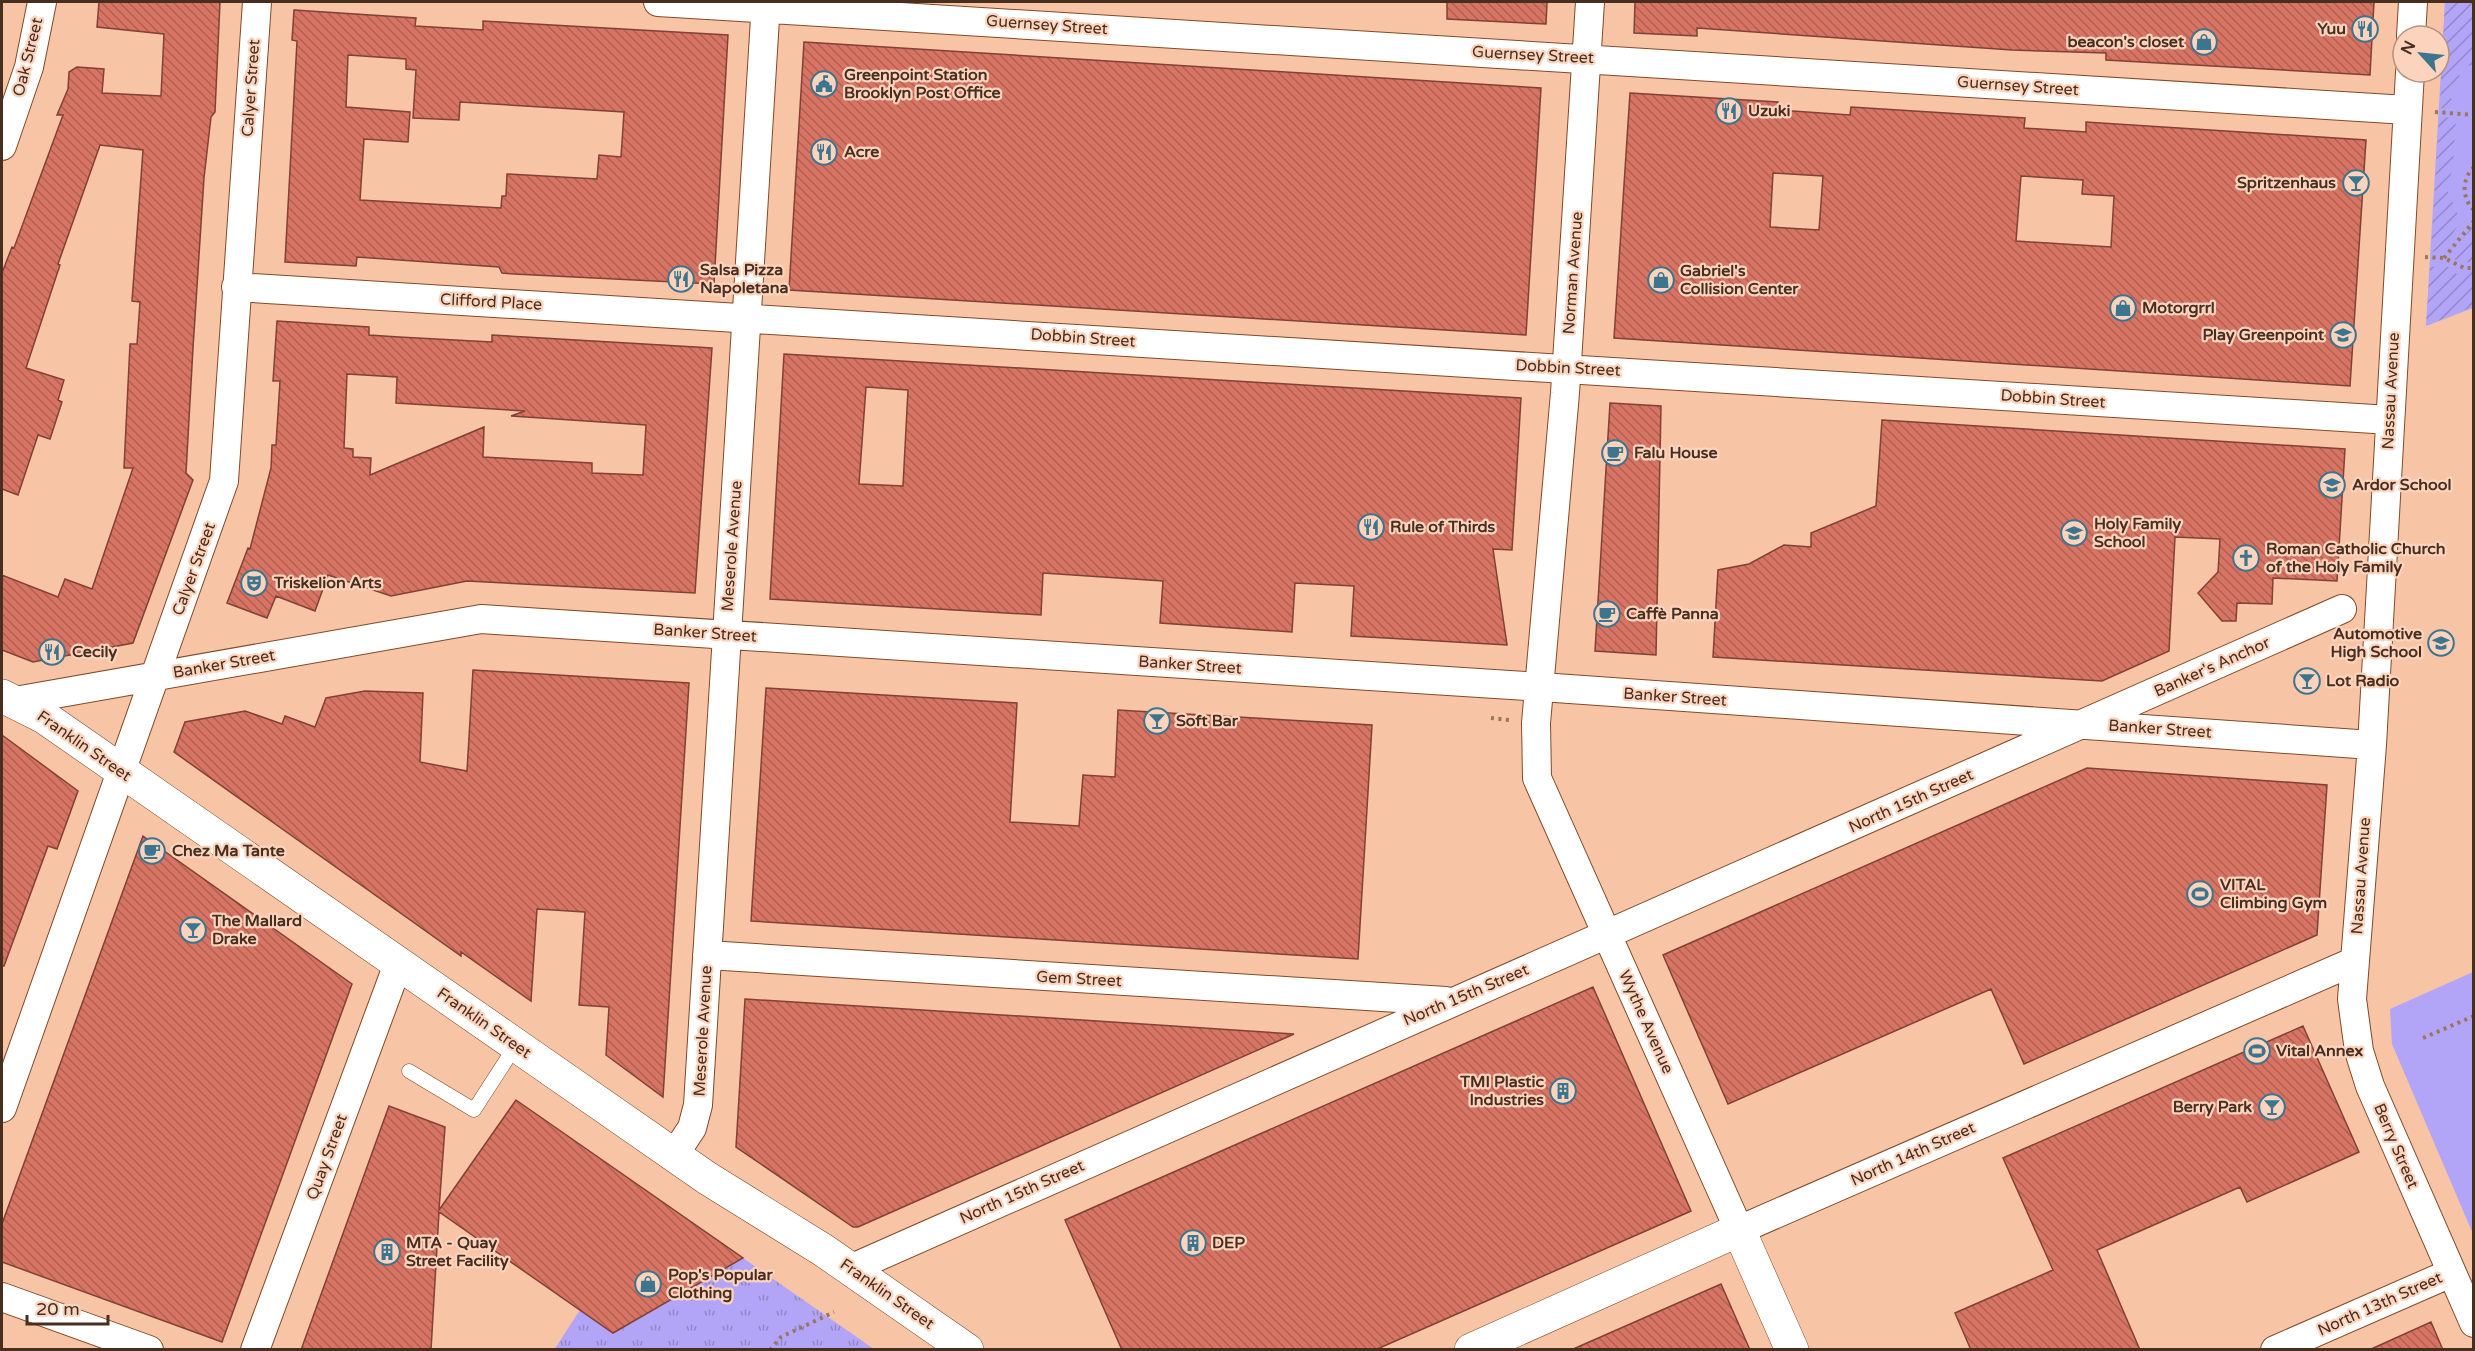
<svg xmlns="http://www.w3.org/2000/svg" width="2475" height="1351" viewBox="0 0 2475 1351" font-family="'Varela Round',sans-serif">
<defs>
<pattern id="grass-tufts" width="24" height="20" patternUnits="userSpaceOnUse" patternTransform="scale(1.5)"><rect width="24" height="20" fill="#b2a5f7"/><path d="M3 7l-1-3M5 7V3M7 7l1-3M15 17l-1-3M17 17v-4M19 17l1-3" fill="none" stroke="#9387c7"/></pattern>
<pattern id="garden-furrows" width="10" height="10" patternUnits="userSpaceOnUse" patternTransform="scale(1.5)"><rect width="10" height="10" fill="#b2a5f7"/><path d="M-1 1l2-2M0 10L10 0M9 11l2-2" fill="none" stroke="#9387c7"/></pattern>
<pattern id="building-back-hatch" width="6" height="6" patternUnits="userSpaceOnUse" patternTransform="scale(1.5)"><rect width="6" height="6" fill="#d87464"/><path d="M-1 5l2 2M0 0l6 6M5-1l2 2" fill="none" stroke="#b16052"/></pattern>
</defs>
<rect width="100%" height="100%" fill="#f8c4a6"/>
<!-- grass -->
<path fill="url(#grass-tufts)" d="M743,1258L874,1349L554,1350L580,1310L614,1333Z"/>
<!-- park -->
<path fill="#b2a5f7" d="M2445,2H2472L2474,4L2473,308L2426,326Z
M2473,972V1234L2392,1044L2390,1009Z"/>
<!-- garden -->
<path fill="url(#garden-furrows)" d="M2445,2H2472L2473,4V65L2462,67L2456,87H2451V99H2456L2455,109L2440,108Z
M2439,117L2456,118L2453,166L2447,190L2461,221L2442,250L2431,252Z
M2473,225V263L2455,260L2452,253Z
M2444,266L2456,269V274L2473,269V306L2426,326L2430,267Z"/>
<!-- building -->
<path fill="url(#building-back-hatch)" stroke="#814136" stroke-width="1.5" fill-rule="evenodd" d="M99,2H220L215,112L211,117L204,178L193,348L186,473L193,480L133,643L33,662L2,650V575L58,597L65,579L92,589L133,468H124L130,344H137L140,302L132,301L143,150L100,145L58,264L60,265L26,368L64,380L58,400L62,402L50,439L38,435L18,495L2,489V273L12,247L14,248L63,115H57L68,89L69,72L77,67L104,69L102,93L161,96L164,34L97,27Z
M1447,2H1547L1546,24L1447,19Z
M1635,2H2374L2370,75L2106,60V53L2012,50L1697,28V36L1634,33Z
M294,10L416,18L415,26L483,30V21L728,35L714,284L514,274L502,273L499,267L357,257L356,266L285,262L297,41L292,40ZM348,55L406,59V69L416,70L413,118L459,120L460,102L624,112L621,157L599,155L597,179L507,174L506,196H502L501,208L360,200L364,139L408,142L410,112L346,107Z
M804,42L1541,88L1526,335L789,290Z
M1630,93L1778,102V110L1850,115L1851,107L2025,118L2024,128L2086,132V122L2366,140L2350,386L1614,338ZM1773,173L1823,176L1819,230L1770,227ZM2021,176L2083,180L2082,194L2114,196L2111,247L2016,241Z
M277,321L369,327V335L399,337L492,342V335L712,348L695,593L467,581L391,596L328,575L315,611L276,596L267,618L227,603L248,548L250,549L271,468L272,445H276L280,381H273ZM347,374L397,377L396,403L525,411L511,416L646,425L643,475L592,473V463L483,457L484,427L370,475L371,458L353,457V449L344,448Z
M784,354L1521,398L1512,550L1493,549L1507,645L1351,636L1354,586L1295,583L1292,632L1160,623L1163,581L1043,573L1041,615L770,599ZM866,387L908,390L903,486L859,484Z
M1610,403L1661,406L1656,655L1595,651Z
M1882,420L2345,449L2337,581L2273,578L2272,604L2237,603L2236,621H2222L2198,593L2218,572L2220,539L2175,537L2169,651L2102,681L1713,657L1718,570L1749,564L1784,545L1811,547V533L1876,506Z
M473,670L689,683L663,1097L606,1055L609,1007L579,1005L585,912L537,909L531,1001L461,952V956L174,752L185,722L245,711L282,724L285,716L315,727L326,698L365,691L423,693L420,762L467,771Z
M766,688L1017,703L1010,822L1079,826L1083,775L1115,777L1118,710L1372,725L1358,959L751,921Z
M2,735L78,791L57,849L48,846L4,966H2Z
M2087,768L2327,785L2317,935L2024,1064L1991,989L1728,1104L1663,955Z
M143,836L352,984L222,1342L2,1262V1224Z
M1593,987L1691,1211L1375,1350H1122L1065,1220Z
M745,999L1036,1017L1294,1034L858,1227H853L736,1147Z
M2303,1026L2359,1152L2247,1202L2240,1187L2097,1250L2140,1350H1971L1955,1313L2053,1270L2003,1158Z
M516,1100L743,1258L613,1333L439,1212L431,1350H301L389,1106L445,1127L439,1210Z
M1721,1284L1750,1350H1571Z
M2431,1322L2443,1350H2369Z"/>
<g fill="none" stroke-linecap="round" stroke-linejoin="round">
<!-- lane casing -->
<g stroke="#824a27" stroke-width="15">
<path id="lane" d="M409,1071L474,1110L516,1045"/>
</g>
<!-- street casing -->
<g stroke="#824a27" stroke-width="30">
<path id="street" d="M658,2L2407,110
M1590,2L1565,393L1536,723L1537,778L1739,1230L2355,961
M2411,36L2413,2
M2410,72L2372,745L2352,999L2359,1051L2370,1086L2474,1323
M2,146L29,67L42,2
M236,287L2390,420
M15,701L481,619L1541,687L2372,745
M707,955L1446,1001
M2,1108L224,481L257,2
M674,1155L692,1128L698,1105L766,2
M850,1269L2342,609
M2,1297L149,1350
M255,1350L398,964
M2275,1350L2451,1273"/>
</g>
<!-- secondary casing -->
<g stroke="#824a27" stroke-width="34">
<path id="secondary" d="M2,696L44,717L707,1178L823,1250L967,1350
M1471,1350L1739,1230L1792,1350"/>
</g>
<!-- path -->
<path stroke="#9b765f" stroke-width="4" stroke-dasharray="3 4.5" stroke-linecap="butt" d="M2435,112L2474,115
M2474,167C2462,178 2461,198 2474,210
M2425,257L2444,258L2464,268H2474
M2444,258L2474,221
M1491,718L1509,720
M2423,1038L2474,1016
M770,1350L781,1337L834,1312"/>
<!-- lane -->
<use href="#lane" stroke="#fff" stroke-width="14"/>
<!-- street -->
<use href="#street" stroke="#fff" stroke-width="28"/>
<!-- secondary -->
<use href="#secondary" stroke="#fff" stroke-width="33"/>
</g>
<!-- icons -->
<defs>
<g id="restaurant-ring" transform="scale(1.35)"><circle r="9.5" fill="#fcd4be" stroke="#3d758f" stroke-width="1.5"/><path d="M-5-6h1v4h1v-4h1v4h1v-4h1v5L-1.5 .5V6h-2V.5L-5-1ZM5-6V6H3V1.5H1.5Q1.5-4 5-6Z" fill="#3d758f"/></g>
<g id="shop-ring" transform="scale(1.35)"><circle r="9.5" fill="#fcd4be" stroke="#3d758f" stroke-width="1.5"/><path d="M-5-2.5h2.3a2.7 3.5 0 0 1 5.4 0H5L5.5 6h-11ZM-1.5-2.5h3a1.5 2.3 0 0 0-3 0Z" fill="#3d758f"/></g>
<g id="civic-ring" transform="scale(1.35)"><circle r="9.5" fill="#fcd4be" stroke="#3d758f" stroke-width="1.5"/><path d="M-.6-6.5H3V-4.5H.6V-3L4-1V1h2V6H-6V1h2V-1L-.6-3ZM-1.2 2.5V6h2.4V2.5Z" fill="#3d758f"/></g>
<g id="bar-ring" transform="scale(1.35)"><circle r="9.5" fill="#fcd4be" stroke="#3d758f" stroke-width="1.5"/><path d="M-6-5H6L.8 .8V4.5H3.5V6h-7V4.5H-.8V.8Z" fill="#3d758f"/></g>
<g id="school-ring" transform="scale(1.35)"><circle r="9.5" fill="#fcd4be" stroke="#3d758f" stroke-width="1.5"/><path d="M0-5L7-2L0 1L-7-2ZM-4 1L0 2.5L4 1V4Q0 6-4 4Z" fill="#3d758f"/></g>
<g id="cafe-ring" transform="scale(1.35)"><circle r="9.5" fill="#fcd4be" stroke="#3d758f" stroke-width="1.5"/><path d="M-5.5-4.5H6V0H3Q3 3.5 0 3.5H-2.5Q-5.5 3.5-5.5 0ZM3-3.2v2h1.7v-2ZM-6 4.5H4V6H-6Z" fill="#3d758f"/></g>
<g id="church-ring" transform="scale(1.35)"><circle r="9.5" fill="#fcd4be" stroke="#3d758f" stroke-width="1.5"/><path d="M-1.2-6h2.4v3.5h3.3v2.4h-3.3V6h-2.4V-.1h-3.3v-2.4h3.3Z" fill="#3d758f"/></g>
<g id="theatre-ring" transform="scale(1.35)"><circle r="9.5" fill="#fcd4be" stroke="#3d758f" stroke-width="1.5"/><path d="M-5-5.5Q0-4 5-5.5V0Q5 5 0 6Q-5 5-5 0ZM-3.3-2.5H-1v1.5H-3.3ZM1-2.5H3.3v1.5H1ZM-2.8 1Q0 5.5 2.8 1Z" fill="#3d758f"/></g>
<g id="stadium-ring" transform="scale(1.35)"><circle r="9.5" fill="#fcd4be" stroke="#3d758f" stroke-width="1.5"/><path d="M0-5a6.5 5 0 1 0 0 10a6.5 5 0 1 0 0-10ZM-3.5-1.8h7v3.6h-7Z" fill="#3d758f"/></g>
<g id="building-ring" transform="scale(1.35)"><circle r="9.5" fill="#fcd4be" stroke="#3d758f" stroke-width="1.5"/><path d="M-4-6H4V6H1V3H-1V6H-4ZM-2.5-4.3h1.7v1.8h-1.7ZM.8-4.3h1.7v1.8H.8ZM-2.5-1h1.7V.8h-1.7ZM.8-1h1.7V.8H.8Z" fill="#3d758f"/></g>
</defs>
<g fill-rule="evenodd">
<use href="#restaurant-ring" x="2365" y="29"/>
<use href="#shop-ring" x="2204" y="42"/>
<use href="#civic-ring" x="824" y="84"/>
<use href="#restaurant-ring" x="1729" y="111"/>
<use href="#restaurant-ring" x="824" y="152"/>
<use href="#bar-ring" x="2356" y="183"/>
<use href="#restaurant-ring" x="681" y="279"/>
<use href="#shop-ring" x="1661" y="280"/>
<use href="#shop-ring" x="2123" y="308"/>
<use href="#school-ring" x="2343" y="335"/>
<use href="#cafe-ring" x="1615" y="453"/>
<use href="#school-ring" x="2332" y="485"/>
<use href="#restaurant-ring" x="1371" y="527"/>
<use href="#school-ring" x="2074" y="533"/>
<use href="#church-ring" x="2246" y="558"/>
<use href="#theatre-ring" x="254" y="583"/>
<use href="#cafe-ring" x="1607" y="614"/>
<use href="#school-ring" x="2441" y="643"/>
<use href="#restaurant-ring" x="52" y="652"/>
<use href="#bar-ring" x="2307" y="681"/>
<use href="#bar-ring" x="1157" y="721"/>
<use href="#cafe-ring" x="152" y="851"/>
<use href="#stadium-ring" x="2200" y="894"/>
<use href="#bar-ring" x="193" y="930"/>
<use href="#stadium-ring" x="2257" y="1051"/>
<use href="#building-ring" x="1563" y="1091"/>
<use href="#bar-ring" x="2272" y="1107"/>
<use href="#building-ring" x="1193" y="1243"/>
<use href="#building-ring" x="387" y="1252"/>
<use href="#shop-ring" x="648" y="1284"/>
</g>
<g text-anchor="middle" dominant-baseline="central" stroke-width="4.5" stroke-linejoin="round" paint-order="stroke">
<!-- street labels -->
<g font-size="16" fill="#472e1f" stroke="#fcd4be">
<text transform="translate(1047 25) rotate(4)">Guernsey Street</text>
<text transform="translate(1533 55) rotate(3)">Guernsey Street</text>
<text transform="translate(28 57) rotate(-76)">Oak Street</text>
<text transform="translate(2018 86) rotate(4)">Guernsey Street</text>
<text transform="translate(251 88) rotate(-86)">Calyer Street</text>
<text transform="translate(1573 273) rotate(-86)">Norman Avenue</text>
<text transform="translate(491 302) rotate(3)">Clifford Place</text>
<text transform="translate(1083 338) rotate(4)">Dobbin Street</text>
<text transform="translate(1568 368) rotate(3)">Dobbin Street</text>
<text transform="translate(2391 391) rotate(-87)">Nassau Avenue</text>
<text transform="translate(2053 399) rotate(4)">Dobbin Street</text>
<text transform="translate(732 546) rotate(-86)">Meserole Avenue</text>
<text transform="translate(194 569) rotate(-70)">Calyer Street</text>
<text transform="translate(705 633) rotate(4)">Banker Street</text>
<text transform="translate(224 664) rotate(-10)">Banker Street</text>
<text transform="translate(1190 665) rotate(4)">Banker Street</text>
<text transform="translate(2212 667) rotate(-24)">Banker's Anchor</text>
<text transform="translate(1675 697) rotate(4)">Banker Street</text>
<text transform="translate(2160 729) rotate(4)">Banker Street</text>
<text transform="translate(84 746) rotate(35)">Franklin Street</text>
<text transform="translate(1911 801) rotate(-24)">North 15th Street</text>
<text transform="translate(2361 876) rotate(-86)">Nassau Avenue</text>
<text transform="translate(1079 979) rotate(3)">Gem Street</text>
<text transform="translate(1466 995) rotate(-23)">North 15th Street</text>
<text transform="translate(1646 1022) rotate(66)">Wythe Avenue</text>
<text transform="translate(484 1023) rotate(35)">Franklin Street</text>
<text transform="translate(703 1031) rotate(-87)">Meserole Avenue</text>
<text transform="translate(2396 1146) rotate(67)">Berry Street</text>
<text transform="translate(1913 1154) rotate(-24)">North 14th Street</text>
<text transform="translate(327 1157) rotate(-70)">Quay Street</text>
<text transform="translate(1022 1192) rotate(-24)">North 15th Street</text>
<text transform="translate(887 1294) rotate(35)">Franklin Street</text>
<text transform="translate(2380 1304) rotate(-24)">North 13th Street</text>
</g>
<!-- poi labels -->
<g font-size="16" font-weight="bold" fill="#472e1f" stroke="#fcd4be" text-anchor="start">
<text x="2346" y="29" text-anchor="end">Yuu</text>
<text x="2184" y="42" text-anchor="end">beacon's closet</text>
<text x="844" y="75">Greenpoint Station<tspan x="844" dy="18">Brooklyn Post Office</tspan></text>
<text x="1748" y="111">Uzuki</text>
<text x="844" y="152">Acre</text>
<text x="2336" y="183" text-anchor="end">Spritzenhaus</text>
<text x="700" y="270">Salsa Pizza<tspan x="700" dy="18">Napoletana</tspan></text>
<text x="1680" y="271">Gabriel's<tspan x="1680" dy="18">Collision Center</tspan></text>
<text x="2142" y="308">Motorgrrl</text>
<text x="2324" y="335" text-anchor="end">Play Greenpoint</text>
<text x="1634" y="453">Falu House</text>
<text x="2352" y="485">Ardor School</text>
<text x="2094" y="524">Holy Family<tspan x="2094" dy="18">School</tspan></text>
<text x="1390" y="527">Rule of Thirds</text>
<text x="2266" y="549">Roman Catholic Church<tspan x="2266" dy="18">of the Holy Family</tspan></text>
<text x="274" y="583">Triskelion Arts</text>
<text x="1626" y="614">Caffè Panna</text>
<text x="2422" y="634" text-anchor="end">Automotive<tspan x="2422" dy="18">High School</tspan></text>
<text x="72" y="652">Cecily</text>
<text x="2326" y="681">Lot Radio</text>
<text x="1176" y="721">Soft Bar</text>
<text x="172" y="851">Chez Ma Tante</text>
<text x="2220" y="885">VITAL<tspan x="2220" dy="18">Climbing Gym</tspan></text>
<text x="212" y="921">The Mallard<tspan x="212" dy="18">Drake</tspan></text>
<text x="2276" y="1051">Vital Annex</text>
<text x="1544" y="1082" text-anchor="end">TMI Plastic<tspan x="1544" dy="18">Industries</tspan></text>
<text x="2252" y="1107" text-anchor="end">Berry Park</text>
<text x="406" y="1243">MTA - Quay<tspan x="406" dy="18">Street Facility</tspan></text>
<text x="1212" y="1243">DEP</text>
<text x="668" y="1275">Pop's Popular<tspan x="668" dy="18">Clothing</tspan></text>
</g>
</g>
<!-- border -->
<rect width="2475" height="1351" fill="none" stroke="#472e1f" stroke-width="6"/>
<!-- north arrow -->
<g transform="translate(2421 54) rotate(297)"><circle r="28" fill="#fcd4be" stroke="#b4927e" stroke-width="1.5"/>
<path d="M0-4.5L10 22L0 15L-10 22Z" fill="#3d758f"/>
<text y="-9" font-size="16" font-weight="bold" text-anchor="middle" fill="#472e1f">N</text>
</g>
<!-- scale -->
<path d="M27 1315v9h81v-9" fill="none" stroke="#472e1f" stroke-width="3"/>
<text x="36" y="1315" font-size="18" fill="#472e1f" stroke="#fcd4be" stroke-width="4.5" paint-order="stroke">20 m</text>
</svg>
